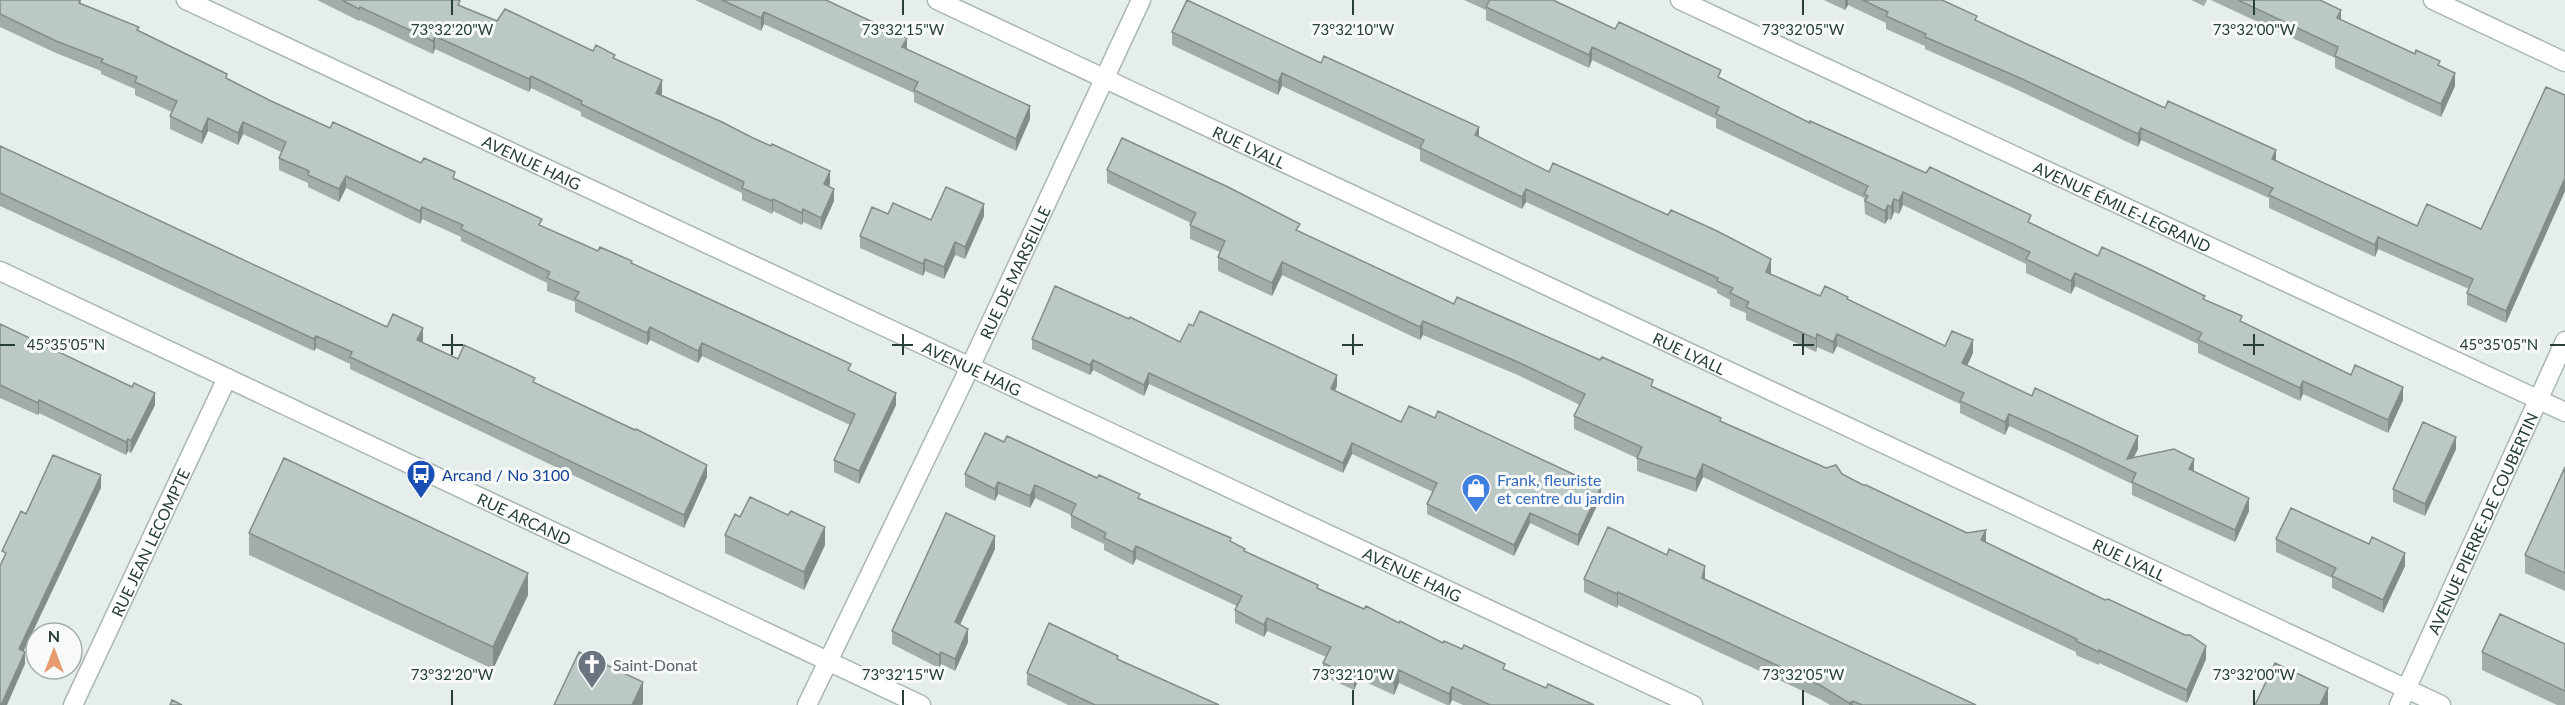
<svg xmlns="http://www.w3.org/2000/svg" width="2565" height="705" viewBox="0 0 2565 705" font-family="Lato,sans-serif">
<rect width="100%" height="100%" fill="#e6eeeb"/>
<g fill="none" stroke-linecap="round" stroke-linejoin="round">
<!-- minor casing -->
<g stroke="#a9b6b3" stroke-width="21">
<g id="minor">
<path id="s1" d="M186,0L1693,705"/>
<path id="s2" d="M937,0L2441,705"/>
<path id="s3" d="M1680,0L2565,412"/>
<path d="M2433,0L2565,62"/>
<path id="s4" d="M0,271L921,705"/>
<path id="s5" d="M73,705L227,378"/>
<path id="s6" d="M807,705L970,367L1141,0"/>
<path id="s7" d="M2399,705L2565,341"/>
</g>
</g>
<!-- minor -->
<use href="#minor" stroke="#fff" stroke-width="18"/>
</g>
<!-- wall -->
<path fill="#a2aca9" d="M0,0H81V4L139,31L227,79L271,101L330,128L455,179L542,226L598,251L632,264L851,372L896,405L859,484L834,472V460L850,425L702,356L698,363L650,340L647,345L575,312V302L547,291V283L461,241V237L422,219L420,224L346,188L339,202L308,187V183L279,170V158L281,152L243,134L238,145L208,131L202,144L170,129V116L172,112L135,95V89L101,74V71L56,53L0,27Z
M317,0H458L460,6L497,21L615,59L662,93L661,95L830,184L829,186L834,201L821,230L803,222L802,225L773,211L772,214L742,200V193L581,116V112L531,88L529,92L435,49L433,54L360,20L359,21Z
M695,0H826L907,49L1030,119L1016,151L914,102V93L764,24L761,31Z
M1464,0H1553L1721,79L1810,123L2031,224L2098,256L2205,300L2242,322L2403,400L2388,433L2303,394L2300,401L2198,353V344L2075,286L2071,294L2026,273V264L1903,205L1899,214L1894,212L1891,220L1888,219L1885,224L1865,214L1864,198L1716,128V119L1592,60L1589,68L1486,20V10Z
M1824,0H1942L1977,21L2417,226L2481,229L2565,95V191L2506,323L2467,305V293L2469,289L2378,249L2375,257L2269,208V198L2141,140L2138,147L2020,91L1925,49V46L1886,29V23L1848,5L1845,10Z
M2191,0H2207L2204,6Z
M2211,0H2320L2341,20L2440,66L2455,86L2441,117L2335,68V58Z
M1172,32L1479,137L1549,172L1771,272L1770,274L1820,296L1848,300L1945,346L1973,353L1967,366L2138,449L2133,458L2194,471L2249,511L2235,542L2132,495V484L2066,452L2009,426L2005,435L1960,413V404L1837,346L1833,354L1817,347L1816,352L1746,320V313L1730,306V300L1717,293V290L1526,202L1522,209L1420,161V150L1282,86L1278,95L1172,45Z
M0,146L387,327L423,340L422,343L458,359L535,383L707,477L684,528L350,369V364L316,348L314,351L0,206Z
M1107,170L1300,232L1454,304L1653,387L1721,422L1842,474L1863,485L1986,543L2206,659L2187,703L2099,663V665L2076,655V652L1703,477L1696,492L1637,471V458L1574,429V416L1580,405L1520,376L1423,335L1420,340L1282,275L1272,296L1218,271V257L1220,252L1190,239V225L1191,223L1107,183Z
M888,214L931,220L984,216L965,259L955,255L944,279L925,271L923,276L860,248V236Z
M0,324L155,405L131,453L128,451L126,455L39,413L38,415L0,398Z
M1032,339L1180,342L1337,386L1335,390L1401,422L1601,497L1578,546L1530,523L1514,556L1427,514V504L1433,492L1352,454L1343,473L1149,384L1144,396L1093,370L1090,375L1032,349Z
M1004,442L1140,499L1231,542L1245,551L1318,589L1546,688L1594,705H1463L1452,700L1450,705H1447L1399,683L1394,695L1359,679L1354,690L1323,676V663L1326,657L1267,631L1264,637L1235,623V610L1237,606L1136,559L1133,565L1104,550V544L1071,528V515L1035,498L1030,508L998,494L995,501L965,487V474Z
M2456,449L2425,516L2393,502V489Z
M2565,467V591L2525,573V555Z
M249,533L528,595L493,669L249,555Z
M725,535L825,545L804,590L725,553Z
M2276,539L2369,544L2405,566L2383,613L2332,588V578L2276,552Z
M995,549L960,625L968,642L955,671L941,664L939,668L892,644V631Z
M1584,579H1705L1976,705H1830L1820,699L1618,605L1617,608L1584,592Z
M2565,644V705H2557L2482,670V652Z
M1118,659L1219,705H1068L1027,685V673Z"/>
<!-- shaded-wall -->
<path fill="#848c8a" d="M1845,0H1848V5L1845,10Z
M2341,10V22L2337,18Z
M764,12V24L761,31V18Z
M435,36V49L433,54V41Z
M907,38V50L902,47Z
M1592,47V60L1589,68V55Z
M1282,73V86L1278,95V82Z
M2455,73V86L2441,117V104Z
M531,76V88L529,92V79Z
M662,80V93L656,105V93Z
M1030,106V119L1016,151V139Z
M208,118V131L202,144V132Z
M243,122V134L238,145V133Z
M1479,127V140L1475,135Z
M2141,128V140L2138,147V134Z
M2276,150V163L2272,159Z
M830,171V184L824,197V184Z
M346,176V188L339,202V189Z
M2565,178V191L2506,323V311Z
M834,189V201L821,230V218Z
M1526,189V202L1522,209V197Z
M1903,192V205L1899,214V201Z
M773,199V211L772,214V201Z
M1894,199V212L1891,220V207Z
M984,204V216L965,259V247Z
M1888,205V219L1885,224V211Z
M422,207V219L420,224V211Z
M803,209V222L802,225V213Z
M2378,237V249L2375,257V245Z
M955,242V255L944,279V267Z
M925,259V271L923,276V264Z
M1771,259V272L1766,284V272Z
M1282,262V275L1272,296V283Z
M2075,273V286L2071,294V281Z
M1423,321V335L1420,340V327Z
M650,327V340L647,345V333Z
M423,328V340L417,353V340Z
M1817,334V347L1816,352V339Z
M1837,334V346L1833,354V342Z
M316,336V348L314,351V339Z
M1973,340V353L1962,376V363Z
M702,343V356L698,363V351Z
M1093,360V370L1090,375V365Z
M1149,373V384L1144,396V385Z
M1337,375V386L1331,399V389Z
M2303,381V394L2300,401V388Z
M2403,387V400L2388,433V420Z
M155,393V405L131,453V441Z
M896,393V405L859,484V471Z
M39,400V413L38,415V403Z
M2009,414V426L2005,435V422Z
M2138,436V449L2128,469L2127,459Z
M2456,437V449L2425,516V504Z
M128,439V451L126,455V442Z
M1352,443V454L1343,473V463Z
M2194,459V471L2189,469Z
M1703,464V477L1696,492V479Z
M707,465V477L684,528V515Z
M101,475V488L19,661V649Z
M998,482V494L995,501V489Z
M1035,485V498L1030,508V496Z
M1601,487V497L1578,546V535Z
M2249,498V511L2235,542V530Z
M1530,513V523L1514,556V545Z
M825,527V545L804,590V572Z
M1986,530V543L1981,540Z
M995,536V549L955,635V622Z
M1136,546V559L1133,565V552Z
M2405,553V566L2383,613V600Z
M1705,566V579L1702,578Z
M528,573V595L493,669V647Z
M1618,592V605L1617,608V594Z
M1267,618V631L1264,637V625Z
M968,629V642L955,671V659Z
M2206,646V659L2187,703V690Z
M25,652V664L7,705H1Z
M941,652V664L939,668V655Z
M1359,667V679L1354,690V677Z
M1399,670V683L1394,695V683Z
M643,682V704L642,705H632Z
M1452,687V700L1449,705V694Z
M2328,688V705H2320Z
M1853,701V705H1849V703Z"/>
<!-- building -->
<path fill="#bcc8c5" stroke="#848c8a" stroke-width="1.5" d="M0,0H80L79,3L139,27L137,30L139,31L227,74L226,78L271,101L330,128L333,122L421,163L424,158L455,172L453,178L542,219L539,225L598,251L600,247L632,261L631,263L851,364L848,370L896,393L859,471L834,460L855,414L702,343L698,351L650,327L647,333L575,299L579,292L547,278L550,272L461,229L463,225L422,207L420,211L346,176L339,189L308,175L309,171L279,158L286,142L243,122L238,133L208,118L202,132L170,116L177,101L135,82L137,77L101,62L103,59L56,41L0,14Z
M342,0H458L460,1L458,5L497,21L505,9L593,51L596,45L615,55L613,58L662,80L656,93L722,122L753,138L771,146L772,144L830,171L824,184L834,189L821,218L803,209L802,213L773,199L772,201L742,188L744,182L581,104L582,101L531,76L529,79L435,36L433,41L360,7L359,9Z
M722,0H826L907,38L902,47L1030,106L1016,139L914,90L918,82L764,12L761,18Z
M1187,0L1321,63L1324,56L1479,127L1475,135L1549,172L1553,163L1668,215L1671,210L1717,231L1771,259L1766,272L1820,296L1825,286L1848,297L1847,299L1945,346L1952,331L1973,340L1962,363L2032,396L2035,388L2138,436L2127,459L2174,449L2194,459L2189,469L2249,498L2235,530L2132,482L2136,473L2066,440L2009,414L2005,422L1960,401L1964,393L1837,334L1833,342L1817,334L1816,339L1746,307L1749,302L1730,293L1733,288L1717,281L1718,278L1526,189L1522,197L1420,148L1424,140L1282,73L1278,82L1172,32Z
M1490,0H1553L1615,29L1619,22L1721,70L1718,77L1810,123V121L1926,173L1930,167L2031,215L2028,222L2098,256L2102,247L2147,268L2205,296L2203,299L2242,316L2240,321L2351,375L2355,365L2403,387L2388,420L2303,381L2300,388L2198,340L2202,333L2075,273L2071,281L2026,259L2030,252L1903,192L1899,201L1894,199L1891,207L1888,205L1885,211L1865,201L1868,196L1864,194L1868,186L1716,114L1719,107L1592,47L1589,55L1486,7Z
M1863,0H1942L1977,16L1975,20L2165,108L2168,101L2276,150L2272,159L2417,226L2427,204L2481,229L2546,87L2565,95V178L2506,311L2467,293L2473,279L2378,237L2375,245L2269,195L2273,188L2141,128L2138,134L2020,78L1925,37L1926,34L1886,16L1888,12Z
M2238,0H2320L2341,10L2337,18L2415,54L2416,50L2440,61L2438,65L2455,73L2441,104L2335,56L2338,47Z
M1122,138L1228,187L1300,224L1296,230L1454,304L1457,297L1600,360L1602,357L1653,380L1651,386L1721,418L1720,421L1826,468L1836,465L1842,474L1863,485H1866L1967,533L1986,530L1981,540L2105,600L2108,599L2185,635H2190L2206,646L2187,690L2099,650V652L2076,641L2077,639L1703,464L1696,479L1637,458L1642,447L1574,416L1585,394L1520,363L1423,321L1420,327L1282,262L1272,283L1218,257L1225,241L1190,225L1196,213L1107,170Z
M0,146L387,327L393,314L410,322L423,328L417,340L458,359L464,345L535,378L533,382L635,430L636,429L707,465L684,515L350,357L352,352L316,336L314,339L0,193Z
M946,187L984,204L965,247L955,242L944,267L925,259L923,264L860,236L872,207L888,214L893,203L931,220Z
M1055,286L1129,319L1130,317L1180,342L1189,324L1193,326L1200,311L1337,375L1331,389L1401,422L1409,406L1435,418L1438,411L1601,487L1578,535L1530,513L1514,545L1427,504L1437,483L1352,443L1343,463L1149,373L1144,385L1093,360L1090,365L1032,339Z
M0,324L132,387L134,383L155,393L131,441L128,439L126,442L39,400L38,403L0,385Z
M2423,422L2456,437L2425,504L2393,489Z
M985,433L1004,442L1007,436L1097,478L1099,475L1140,494L1138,498L1231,538L1230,541L1245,549L1244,551L1318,585L1317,588L1364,609L1366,606L1399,623L1400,621L1443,643L1444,641L1462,649L1464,645L1505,664L1503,669L1546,688L1548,684L1594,705H1490L1452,687L1449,694L1399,670L1394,683L1359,667L1354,677L1323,663L1331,647L1267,618L1264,625L1235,610L1242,596L1136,546L1133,552L1104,538L1106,533L1071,515L1076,504L1035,485L1030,496L998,482L995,489L965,474Z
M53,455L101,475L19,649L25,652L1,705H0V566L6,553L2,551L21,511L26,514Z
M284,458L528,573L493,647L249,533Z
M2565,467V573L2525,555Z
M750,497L788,515L791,511L825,527L804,572L725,535L735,514L740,517Z
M2291,508L2369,544L2372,537L2405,553L2383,600L2332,576L2336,568L2276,539Z
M946,513L995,536L955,622L968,629L955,659L941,652L939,655L892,631Z
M1608,527L1667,555L1669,549L1705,566L1702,578L1976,705H1862L1853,701L1849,703L1820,685L1618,592L1617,594L1584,579Z
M2500,614L2565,644V691L2482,652Z
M1049,623L1118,656L1117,659L1219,705H1095L1027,673Z
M579,652L643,682L632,705H554Z
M2275,663L2328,688L2320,705H2255Z
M172,700L182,705H170Z"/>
<!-- ticks -->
<path fill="none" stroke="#273e3b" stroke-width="2" d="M452,0V15M903,0V15M1353,0V15M1803,0V15M2254,0V15M452,334V355M903,334V355M1353,334V355M1803,334V355M2254,334V355M0,345H15M442,345H463M892,345H913M1342,345H1363M1793,345H1814M2243,345H2264M2550,345H2565M452,690V705M903,690V705M1353,690V705M1803,690V705M2254,690V705"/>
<!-- icons -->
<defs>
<g id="bus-pin" transform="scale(1.5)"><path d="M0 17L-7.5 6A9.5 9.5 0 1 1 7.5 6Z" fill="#1a4fb4" stroke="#f7faf9"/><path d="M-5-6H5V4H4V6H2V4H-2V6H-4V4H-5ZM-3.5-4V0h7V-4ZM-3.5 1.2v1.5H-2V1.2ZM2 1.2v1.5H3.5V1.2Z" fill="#fff"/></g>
<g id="shop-pin" transform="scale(1.5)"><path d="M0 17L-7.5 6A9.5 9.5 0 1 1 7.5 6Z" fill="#3f7fe0" stroke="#f7faf9"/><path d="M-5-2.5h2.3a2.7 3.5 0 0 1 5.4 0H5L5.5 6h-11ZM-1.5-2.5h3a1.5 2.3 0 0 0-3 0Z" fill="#fff"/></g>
<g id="church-pin" transform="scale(1.5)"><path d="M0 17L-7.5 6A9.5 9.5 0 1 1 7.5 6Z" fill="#6b7280" stroke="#f7faf9"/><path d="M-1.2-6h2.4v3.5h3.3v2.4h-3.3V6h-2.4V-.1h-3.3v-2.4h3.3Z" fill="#fff"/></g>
</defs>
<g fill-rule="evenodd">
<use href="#bus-pin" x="421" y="474"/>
<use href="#shop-pin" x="1476" y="488"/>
<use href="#church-pin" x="592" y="664"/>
</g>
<g text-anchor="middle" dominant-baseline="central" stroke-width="6" stroke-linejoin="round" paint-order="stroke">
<!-- street labels -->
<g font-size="16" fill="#273e3b" stroke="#f7faf9">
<text stroke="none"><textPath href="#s2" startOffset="345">RUE LYALL</textPath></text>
<text stroke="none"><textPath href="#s1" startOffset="382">AVENUE HAIG</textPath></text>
<text stroke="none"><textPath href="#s3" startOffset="488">AVENUE ÉMILE-LEGRAND</textPath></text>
<text stroke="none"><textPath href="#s6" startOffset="480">RUE DE MARSEILLE</textPath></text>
<text stroke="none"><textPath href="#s2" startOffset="831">RUE LYALL</textPath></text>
<text stroke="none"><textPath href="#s1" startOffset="868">AVENUE HAIG</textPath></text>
<text stroke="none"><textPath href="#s4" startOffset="580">RUE ARCAND</textPath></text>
<text stroke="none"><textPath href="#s7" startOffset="200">AVENUE PIERRE-DE COUBERTIN</textPath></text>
<text stroke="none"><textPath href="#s5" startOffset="180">RUE JEAN LECOMPTE</textPath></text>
<text stroke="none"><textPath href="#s2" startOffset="1317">RUE LYALL</textPath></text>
<text stroke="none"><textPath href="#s1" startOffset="1354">AVENUE HAIG</textPath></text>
</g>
<!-- transit labels -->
<g font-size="16" fill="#164399" stroke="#f7faf9" text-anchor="start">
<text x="442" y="474">Arcand / No 3100</text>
</g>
<!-- shop labels -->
<g font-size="16" fill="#366cbe" stroke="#f7faf9" text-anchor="start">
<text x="1497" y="479">Frank, fleuriste<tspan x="1497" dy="18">et centre du jardin</tspan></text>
</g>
<!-- worship labels -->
<g font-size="16" fill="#5b616d" stroke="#f7faf9" text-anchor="start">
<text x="613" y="664">Saint-Donat</text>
</g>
</g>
<g font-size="15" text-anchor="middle" fill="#273e3b" stroke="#f7faf9" stroke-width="6" stroke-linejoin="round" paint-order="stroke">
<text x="452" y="35">73°32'20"W</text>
<text x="903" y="35">73°32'15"W</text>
<text x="1353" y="35">73°32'10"W</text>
<text x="1803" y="35">73°32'05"W</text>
<text x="2254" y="35">73°32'00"W</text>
<text x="66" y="350">45°35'05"N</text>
<text x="2499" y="350">45°35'05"N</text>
<text x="452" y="680">73°32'20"W</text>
<text x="903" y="680">73°32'15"W</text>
<text x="1353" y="680">73°32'10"W</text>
<text x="1803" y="680">73°32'05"W</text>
<text x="2254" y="680">73°32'00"W</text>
</g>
<!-- north arrow -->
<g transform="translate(54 651)"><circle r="28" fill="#f7faf9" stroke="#a4afad" stroke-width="1.5"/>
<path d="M0-4.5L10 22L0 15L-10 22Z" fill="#e59b6d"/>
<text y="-9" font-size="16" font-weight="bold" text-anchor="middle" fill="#273e3b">N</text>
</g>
</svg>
